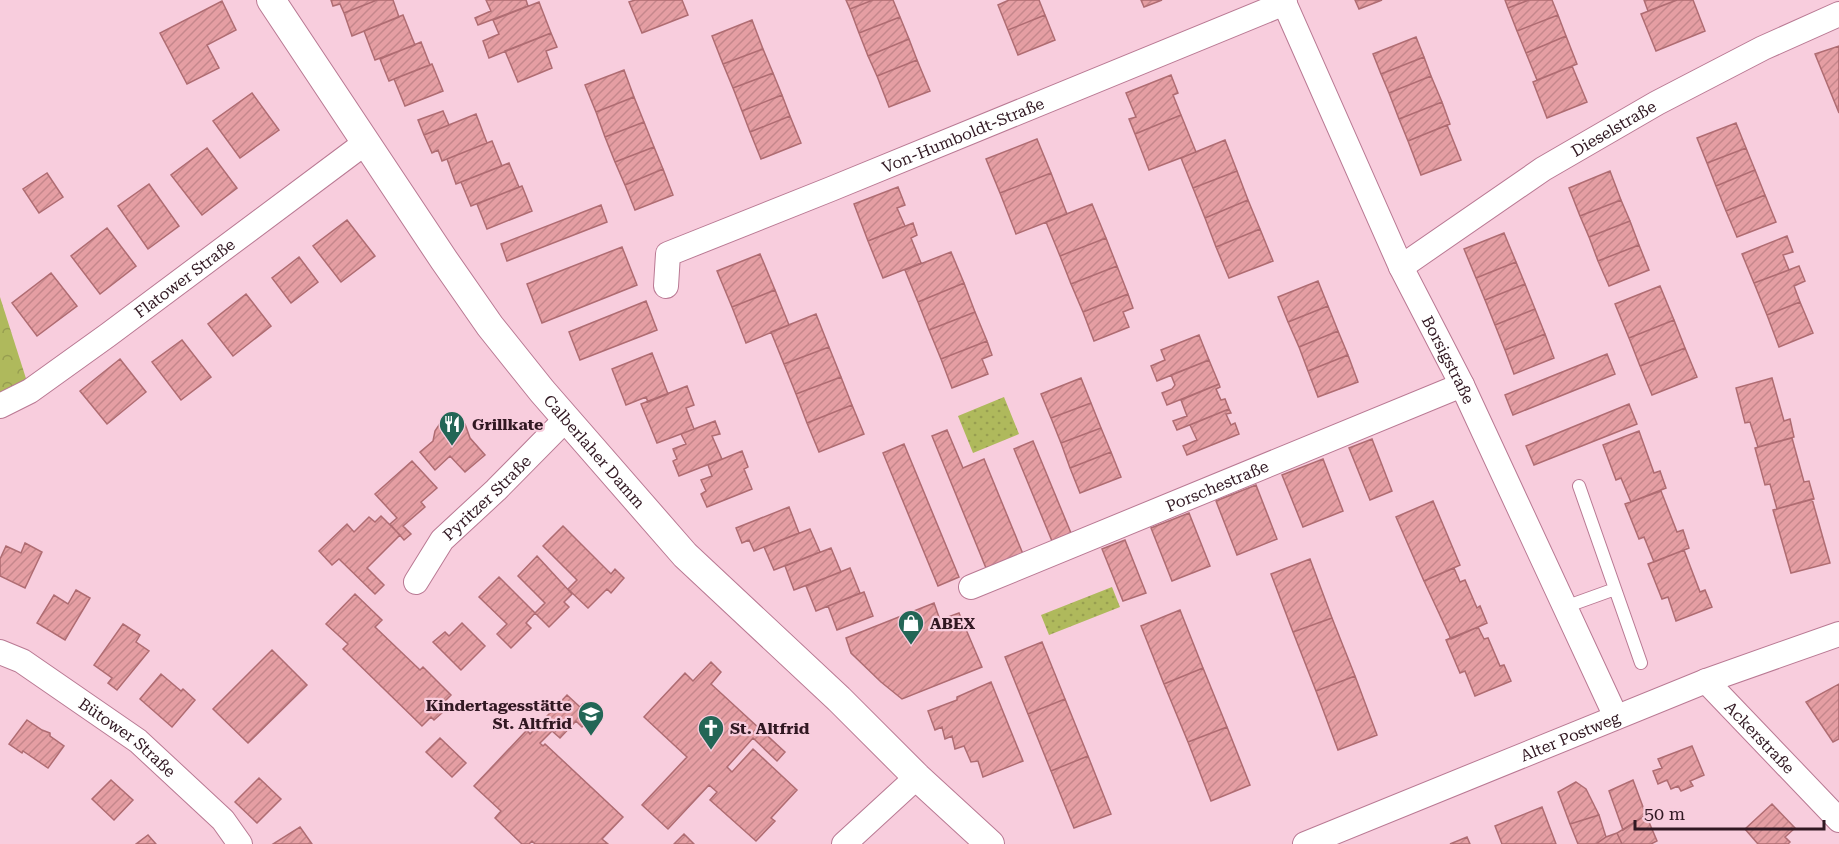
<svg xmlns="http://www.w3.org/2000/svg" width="1839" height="844" viewBox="0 0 1839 844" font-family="'Roboto Serif',serif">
<defs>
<pattern id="grass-dots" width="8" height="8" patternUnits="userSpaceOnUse" patternTransform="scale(1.5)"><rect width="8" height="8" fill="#afb95c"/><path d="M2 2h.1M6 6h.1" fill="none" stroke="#979e50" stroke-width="1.8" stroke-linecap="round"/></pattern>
<pattern id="forest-crowns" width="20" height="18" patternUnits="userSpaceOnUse" patternTransform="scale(1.5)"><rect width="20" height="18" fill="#afb95c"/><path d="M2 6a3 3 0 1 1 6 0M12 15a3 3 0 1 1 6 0" fill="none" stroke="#979e50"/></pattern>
<pattern id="building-hatch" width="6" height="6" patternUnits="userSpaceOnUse" patternTransform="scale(1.5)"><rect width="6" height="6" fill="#e59ea3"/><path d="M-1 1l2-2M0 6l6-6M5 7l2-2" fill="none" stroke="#c5878c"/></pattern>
</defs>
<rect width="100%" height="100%" fill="#f8cddd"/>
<!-- grass -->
<path fill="url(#grass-dots)" d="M1004,397L1019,434L973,453L958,416Z
M1112,587L1120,607L1049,635L1041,615Z"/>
<!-- forest -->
<path fill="url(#forest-crowns)" d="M0,297L30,391L0,406Z"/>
<!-- building -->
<path fill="url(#building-hatch)" stroke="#af6c72" stroke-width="1.5" d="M331,0H377L344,13L340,4L333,6Z
M377,0H393L399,17L352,36L344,13Z
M486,0H526L528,6L478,25L475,18L491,11Z
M635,0H682L688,15L642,33L629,2Z
M846,0H873L850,9Z
M873,0H893L900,17L859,33L850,9Z
M1009,0H1039L1045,15L1008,30L998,5Z
M1141,0H1162L1144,7Z
M1355,0H1382L1359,9Z
M1505,0H1529L1508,8Z
M1529,0H1552L1558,15L1517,31L1508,8Z
M1644,0H1677L1648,11Z
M1677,0H1693L1705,31L1656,51L1641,14Z
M222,1L236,30L207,45L219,68L187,84L160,33Z
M539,2L551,33L489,58L483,41L499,34L493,20Z
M403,15L415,45L375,60L364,31Z
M1045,15L1055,40L1018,55L1008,30Z
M1558,15L1566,36L1526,53L1517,31Z
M900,17L909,39L868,56L859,33Z
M752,20L763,49L723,64L712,36Z
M551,33L557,47L546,51L552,68L518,82L505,51Z
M1566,36L1577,64L1537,80L1526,53Z
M1416,37L1424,57L1381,74L1373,54Z
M909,39L917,60L877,76L868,56Z
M421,42L430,65L389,81L380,59Z
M1839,46V113L1815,54Z
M763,49L773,73L733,88L723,64Z
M1424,57L1431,76L1389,93L1381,74Z
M917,60L930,91L889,107L877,76Z
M432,64L443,91L405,106L394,79Z
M1572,66L1587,102L1547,118L1533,82Z
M624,70L634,97L596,112L585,85Z
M773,73L782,95L742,111L733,88Z
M1171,75L1178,93L1173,95L1181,115L1135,134L1129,119L1136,117L1126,93Z
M1431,76L1442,102L1399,119L1389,93Z
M252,93L279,130L240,158L213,121Z
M782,95L790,116L750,132L742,111Z
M634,97L644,122L605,137L596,112Z
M1442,102L1450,124L1408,141L1399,119Z
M443,111L449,125L424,135L418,120Z
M476,114L487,143L442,161L438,150L432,153L424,135Z
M1181,115L1196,152L1149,170L1135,134Z
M790,116L801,143L761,159L750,132Z
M644,122L654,147L615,162L605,137Z
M1736,123L1746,148L1707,163L1697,138Z
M1447,125L1461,160L1421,175L1408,141Z
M1037,139L1051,173L1000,193L986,159Z
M1225,140L1237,171L1193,188L1181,158Z
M492,141L502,166L456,184L447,159Z
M654,147L663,169L625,185L615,162Z
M207,148L237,188L202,215L171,175Z
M1746,148L1755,170L1716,186L1707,163Z
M509,163L519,187L471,206L461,182Z
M663,169L673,195L635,210L625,185Z
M1755,170L1765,195L1726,211L1716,186Z
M1237,171L1248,200L1205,218L1193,188Z
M1610,171L1621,200L1580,216L1569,188Z
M47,173L63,197L39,213L23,189Z
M1051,173L1067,214L1016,234L1000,193Z
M149,184L179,226L148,249L118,206Z
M522,186L532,211L487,229L477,204Z
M898,187L905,205L897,208L905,226L868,241L854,204Z
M1765,195L1776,222L1737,237L1726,211Z
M1248,200L1260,229L1216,247L1205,218Z
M1621,200L1630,221L1589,237L1580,216Z
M1092,204L1106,238L1060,256L1046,222Z
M601,205L607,222L507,261L501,244Z
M347,220L375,256L341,282L313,246Z
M1630,221L1639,245L1598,261L1589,237Z
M913,223L917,235L911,238L921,263L883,278L868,241Z
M107,228L136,266L100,294L71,256Z
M1260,229L1273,261L1229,278L1216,247Z
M1504,233L1516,262L1476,278L1464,249Z
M1787,236L1793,252L1783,255L1789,270L1754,283L1742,254Z
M1106,238L1117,266L1071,284L1060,256Z
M1639,245L1649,270L1609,286L1598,261Z
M622,247L637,285L542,323L527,284Z
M951,252L964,283L918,302L905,270Z
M760,254L775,290L732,307L717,271Z
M299,257L318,282L291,303L272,278Z
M1516,262L1525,284L1485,300L1476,278Z
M1117,266L1128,294L1083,312L1071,284Z
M1799,266L1805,281L1794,286L1800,302L1767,315L1754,283Z
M51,273L77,306L37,336L12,303Z
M1318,281L1328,306L1288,322L1278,297Z
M964,283L975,312L929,330L918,302Z
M1525,284L1535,309L1495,325L1485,300Z
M1660,286L1674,320L1629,338L1615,304Z
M775,290L789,325L746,343L732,307Z
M246,294L271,326L233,356L208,324Z
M1128,294L1133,308L1123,312L1129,327L1094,341L1083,312Z
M646,301L657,330L580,360L569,332Z
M1800,302L1813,333L1779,347L1767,315Z
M1328,306L1338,331L1299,347L1288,322Z
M1535,309L1545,334L1505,350L1495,325Z
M975,312L987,341L941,359L929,330Z
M816,314L829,347L784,364L771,332Z
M1674,320L1685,348L1640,366L1629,338Z
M1338,331L1348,355L1308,371L1299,347Z
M1545,334L1554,358L1514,374L1505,350Z
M1199,335L1209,360L1157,381L1151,366L1165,360L1161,350Z
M182,340L211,377L181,400L152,362Z
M987,341L992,355L982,359L988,374L952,388L941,359Z
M829,347L841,377L796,394L784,364Z
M1685,348L1697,377L1652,395L1640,366Z
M652,353L668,394L648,402L646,397L626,405L612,369Z
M1607,354L1615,374L1513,415L1505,395Z
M1348,355L1358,382L1318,397L1308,371Z
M120,359L146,392L107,424L80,391Z
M1209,360L1219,384L1167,405L1162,393L1172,389L1175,385L1171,375Z
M841,377L852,405L807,423L796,394Z
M1081,378L1091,403L1051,418L1041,394Z
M1772,378L1784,421L1790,419L1794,437L1758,447L1750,422L1745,423L1736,388Z
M1219,384L1220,387L1216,389L1221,400L1225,399L1229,409L1177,430L1173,421L1187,416L1181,400Z
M687,386L694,405L686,408L694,429L657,443L641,404Z
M1091,403L1101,428L1061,443L1051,418Z
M1629,404L1637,424L1534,465L1526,446Z
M852,405L864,434L819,452L807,423Z
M1229,409L1231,413L1226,414L1231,425L1235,423L1239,434L1187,455L1183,446L1197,440L1190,425Z
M453,419L465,424L470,438L485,455L465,472L450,456L435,470L420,452L433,441L435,431L441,422Z
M715,421L720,434L712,436L722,459L679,476L673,461L677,459L673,449L686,444L681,434Z
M1101,428L1111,452L1070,468L1061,443Z
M947,430L963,468L984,459L1023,554L986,568L932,436Z
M1639,431L1654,473L1660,471L1666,488L1631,502L1621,478L1616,480L1603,445Z
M1792,438L1804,482L1809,481L1814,499L1777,509L1770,484L1765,485L1755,448Z
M1372,439L1392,491L1370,500L1349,448Z
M1033,441L1071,533L1052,541L1014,449Z
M904,444L959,577L938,586L883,453Z
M742,451L748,467L744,469L752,489L707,507L701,494L706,491L701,480L712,476L708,465Z
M1111,452L1121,477L1080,493L1070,468Z
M1323,459L1343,511L1303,527L1282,475Z
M412,461L437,488L421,502L425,507L403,526L411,534L404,540L390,524L397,518L375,494Z
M1256,485L1277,539L1237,555L1216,501Z
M1661,491L1677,532L1683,530L1689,548L1654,562L1644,537L1639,539L1625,504Z
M1812,499L1830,563L1791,573L1773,510Z
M1433,501L1460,565L1424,581L1396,517Z
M789,507L799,533L754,551L749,540L742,543L736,528Z
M1189,513L1210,566L1172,581L1151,528Z
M381,516L400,535L367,568L384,585L375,594L339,559L332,565L319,551L347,524L354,532L369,517L375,522Z
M563,526L611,574L615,569L624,578L611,593L607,589L588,608L568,589L577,580L543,546Z
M810,529L820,552L774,570L764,547Z
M1125,540L1146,593L1123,601L1102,549Z
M25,543L42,552L25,588L0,576V559L6,546L21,553Z
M831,548L841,572L794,590L785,566Z
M1684,550L1700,592L1705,590L1712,607L1676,621L1668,597L1662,599L1648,564Z
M537,556L572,594L564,602L569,607L549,627L535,613L545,603L518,576Z
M1310,559L1332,618L1293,632L1271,574Z
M850,568L860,593L816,611L806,586Z
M1454,568L1460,582L1465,580L1477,608L1480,606L1487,623L1451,639L1424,581Z
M499,577L535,613L526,623L531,628L511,648L497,634L507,624L479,597Z
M76,590L90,598L65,640L37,623L54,595L68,604Z
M864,592L873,616L837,630L828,606Z
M355,594L382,620L375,627L420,670L423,667L451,695L439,707L443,712L434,720L431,717L422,726L343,649L348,644L326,624Z
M934,603L940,620L959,613L982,667L902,699L881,682L851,653L846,638Z
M1180,610L1203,668L1164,684L1141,626Z
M1332,618L1355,676L1316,691L1293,632Z
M462,623L485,646L461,670L433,642L445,632L449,636Z
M123,624L140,635L136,642L149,651L117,690L108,683L112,678L94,665Z
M1478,627L1484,639L1488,638L1500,666L1504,665L1511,681L1475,696L1465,671L1460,673L1446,640Z
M1042,642L1065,699L1028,714L1005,657Z
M272,650L307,685L248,743L213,709Z
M711,662L721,672L711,684L785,752L777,761L753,738L727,767L732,772L753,749L797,790L771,818L775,821L756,841L710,800L717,792L709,785L668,829L642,805L687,757L644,717L685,673L693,681Z
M1203,668L1227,727L1188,742L1164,684Z
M161,674L181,691L183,689L195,700L172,727L140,699Z
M1355,676L1377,735L1338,750L1316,691Z
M991,682L1023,761L983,777L978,761L971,762L964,746L955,749L952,736L945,739L942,727L935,730L928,711L957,700V697Z
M1839,684V739L1833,742L1806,702Z
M567,695L580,707L583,704L594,714L582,727L576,721L560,738L552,731L540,743L543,746L545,744L623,817L602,839L608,844H535L532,841L529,844H522L495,818L501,811L474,786L527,730L530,734Z
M1065,699L1088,756L1051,771L1028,714Z
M27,720L42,730L50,733V736L64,746L48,768L23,751L22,753L9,744Z
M1227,727L1250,785L1211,801L1188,742Z
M440,738L466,763L452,777L426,752Z
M1692,746L1704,775L1690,781L1693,786L1681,791L1678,786L1671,789L1667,780L1658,784L1653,771L1662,768L1658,759Z
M1088,756L1111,814L1074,828L1051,771Z
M259,778L281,799L257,823L235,802Z
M111,780L133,800L114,820L92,799Z
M1633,780L1646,815L1623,830L1609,791Z
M1576,782L1586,789L1599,815L1570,824L1558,792Z
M1772,804L1795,828L1785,837L1790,842L1788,844H1758L1745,829Z
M1542,807L1556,844H1502L1495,826Z
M1599,815L1606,837L1596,844H1578L1570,824Z
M1646,815L1657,841L1651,844H1622L1617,833Z
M300,827L312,844H273Z
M1617,833L1622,844H1596L1606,837Z
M684,834L694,844H674Z
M148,835L156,844H136Z
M1467,837L1470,844H1450Z"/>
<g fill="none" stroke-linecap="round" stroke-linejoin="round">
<!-- service casing -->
<g stroke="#b97993" stroke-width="14">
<path id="service" d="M1579,486L1641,663
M1565,607L1615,589"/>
</g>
<!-- minor casing -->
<g stroke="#b97993" stroke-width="26">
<g id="minor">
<path id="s1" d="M1283,0L1401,267L1462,385L1616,717"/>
<path id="s2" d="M1401,267L1543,169L1657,103L1763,48L1839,14"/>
<path id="s3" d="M666,286L668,254L831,189L1285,3"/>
<path id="s4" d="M0,406L30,391L108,335L365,143"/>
<path id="s5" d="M416,582L442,540L496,490L566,419"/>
<path id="s6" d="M971,587L1462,385"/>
<path id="s7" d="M0,652L22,661L138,741L223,820L240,844"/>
<path id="s8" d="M1706,681L1839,820"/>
<path d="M844,844L917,777"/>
<path id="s9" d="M1305,844L1706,681L1839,634"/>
</g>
</g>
<!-- tertiary casing -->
<g stroke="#b97993" stroke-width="30">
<g id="tertiary">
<path id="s10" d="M271,0L444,260L490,326L542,391L685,555L839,699L917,777L990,844"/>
</g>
</g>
<!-- service -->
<use href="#service" stroke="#fff" stroke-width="12"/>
<!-- minor -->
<use href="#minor" stroke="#fff" stroke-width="24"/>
<!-- tertiary -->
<use href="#tertiary" stroke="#fff" stroke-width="28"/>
</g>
<!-- icons -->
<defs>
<g id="restaurant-pin" transform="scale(1.35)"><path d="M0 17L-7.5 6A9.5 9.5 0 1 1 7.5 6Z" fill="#236656" stroke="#f8cddd"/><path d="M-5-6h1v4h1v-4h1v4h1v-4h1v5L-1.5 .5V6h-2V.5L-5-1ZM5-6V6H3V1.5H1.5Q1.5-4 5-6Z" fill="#fff"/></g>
<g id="shop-pin" transform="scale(1.35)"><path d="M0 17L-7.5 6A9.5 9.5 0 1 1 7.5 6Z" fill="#236656" stroke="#f8cddd"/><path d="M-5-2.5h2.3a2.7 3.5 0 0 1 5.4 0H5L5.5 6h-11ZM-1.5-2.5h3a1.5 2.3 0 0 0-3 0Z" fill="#fff"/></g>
<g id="school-pin" transform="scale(1.35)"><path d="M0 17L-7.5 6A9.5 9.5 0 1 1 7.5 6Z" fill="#236656" stroke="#f8cddd"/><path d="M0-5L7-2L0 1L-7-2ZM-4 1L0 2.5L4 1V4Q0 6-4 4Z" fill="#fff"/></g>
<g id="church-pin" transform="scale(1.35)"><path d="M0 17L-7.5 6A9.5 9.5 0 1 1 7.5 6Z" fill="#236656" stroke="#f8cddd"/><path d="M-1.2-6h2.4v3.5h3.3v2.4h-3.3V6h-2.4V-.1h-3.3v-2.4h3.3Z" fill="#fff"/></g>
</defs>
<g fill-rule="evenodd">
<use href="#restaurant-pin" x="452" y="424"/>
<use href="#shop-pin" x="911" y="623"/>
<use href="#school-pin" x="591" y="714"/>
<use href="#church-pin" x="711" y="728"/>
</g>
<g text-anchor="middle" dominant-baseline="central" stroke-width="4.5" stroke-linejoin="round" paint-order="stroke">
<!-- street labels -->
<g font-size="16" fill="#311822" stroke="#f8cddd">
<text stroke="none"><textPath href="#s2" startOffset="254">Dieselstraße</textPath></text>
<text stroke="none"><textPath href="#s3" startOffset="350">Von-Humboldt-Straße</textPath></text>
<text stroke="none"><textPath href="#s4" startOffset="225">Flatower Straße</textPath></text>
<text stroke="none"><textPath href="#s1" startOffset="396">Borsigstraße</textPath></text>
<text stroke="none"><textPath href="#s10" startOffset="556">Calberlaher Damm</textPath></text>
<text stroke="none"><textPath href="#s6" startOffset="266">Porschestraße</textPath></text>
<text stroke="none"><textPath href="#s5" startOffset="111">Pyritzer Straße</textPath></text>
<text stroke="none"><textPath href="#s9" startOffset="286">Alter Postweg</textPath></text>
<text stroke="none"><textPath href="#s8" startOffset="78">Ackerstraße</textPath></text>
<text stroke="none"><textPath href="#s7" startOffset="154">Bütower Straße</textPath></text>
</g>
<!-- poi labels -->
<g font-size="16" font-weight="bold" fill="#311822" stroke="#f8cddd" text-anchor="start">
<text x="472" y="424">Grillkate</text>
<text x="930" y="623">ABEX</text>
<text x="572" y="705" text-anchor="end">Kindertagesstätte<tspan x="572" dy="18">St. Altfrid</tspan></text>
<text x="730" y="728">St. Altfrid</text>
</g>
</g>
<!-- scale -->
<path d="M1635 820v9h189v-9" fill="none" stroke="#311822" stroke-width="3"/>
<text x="1644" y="820" font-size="18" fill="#311822" stroke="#f8cddd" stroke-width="4.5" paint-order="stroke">50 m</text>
</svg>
